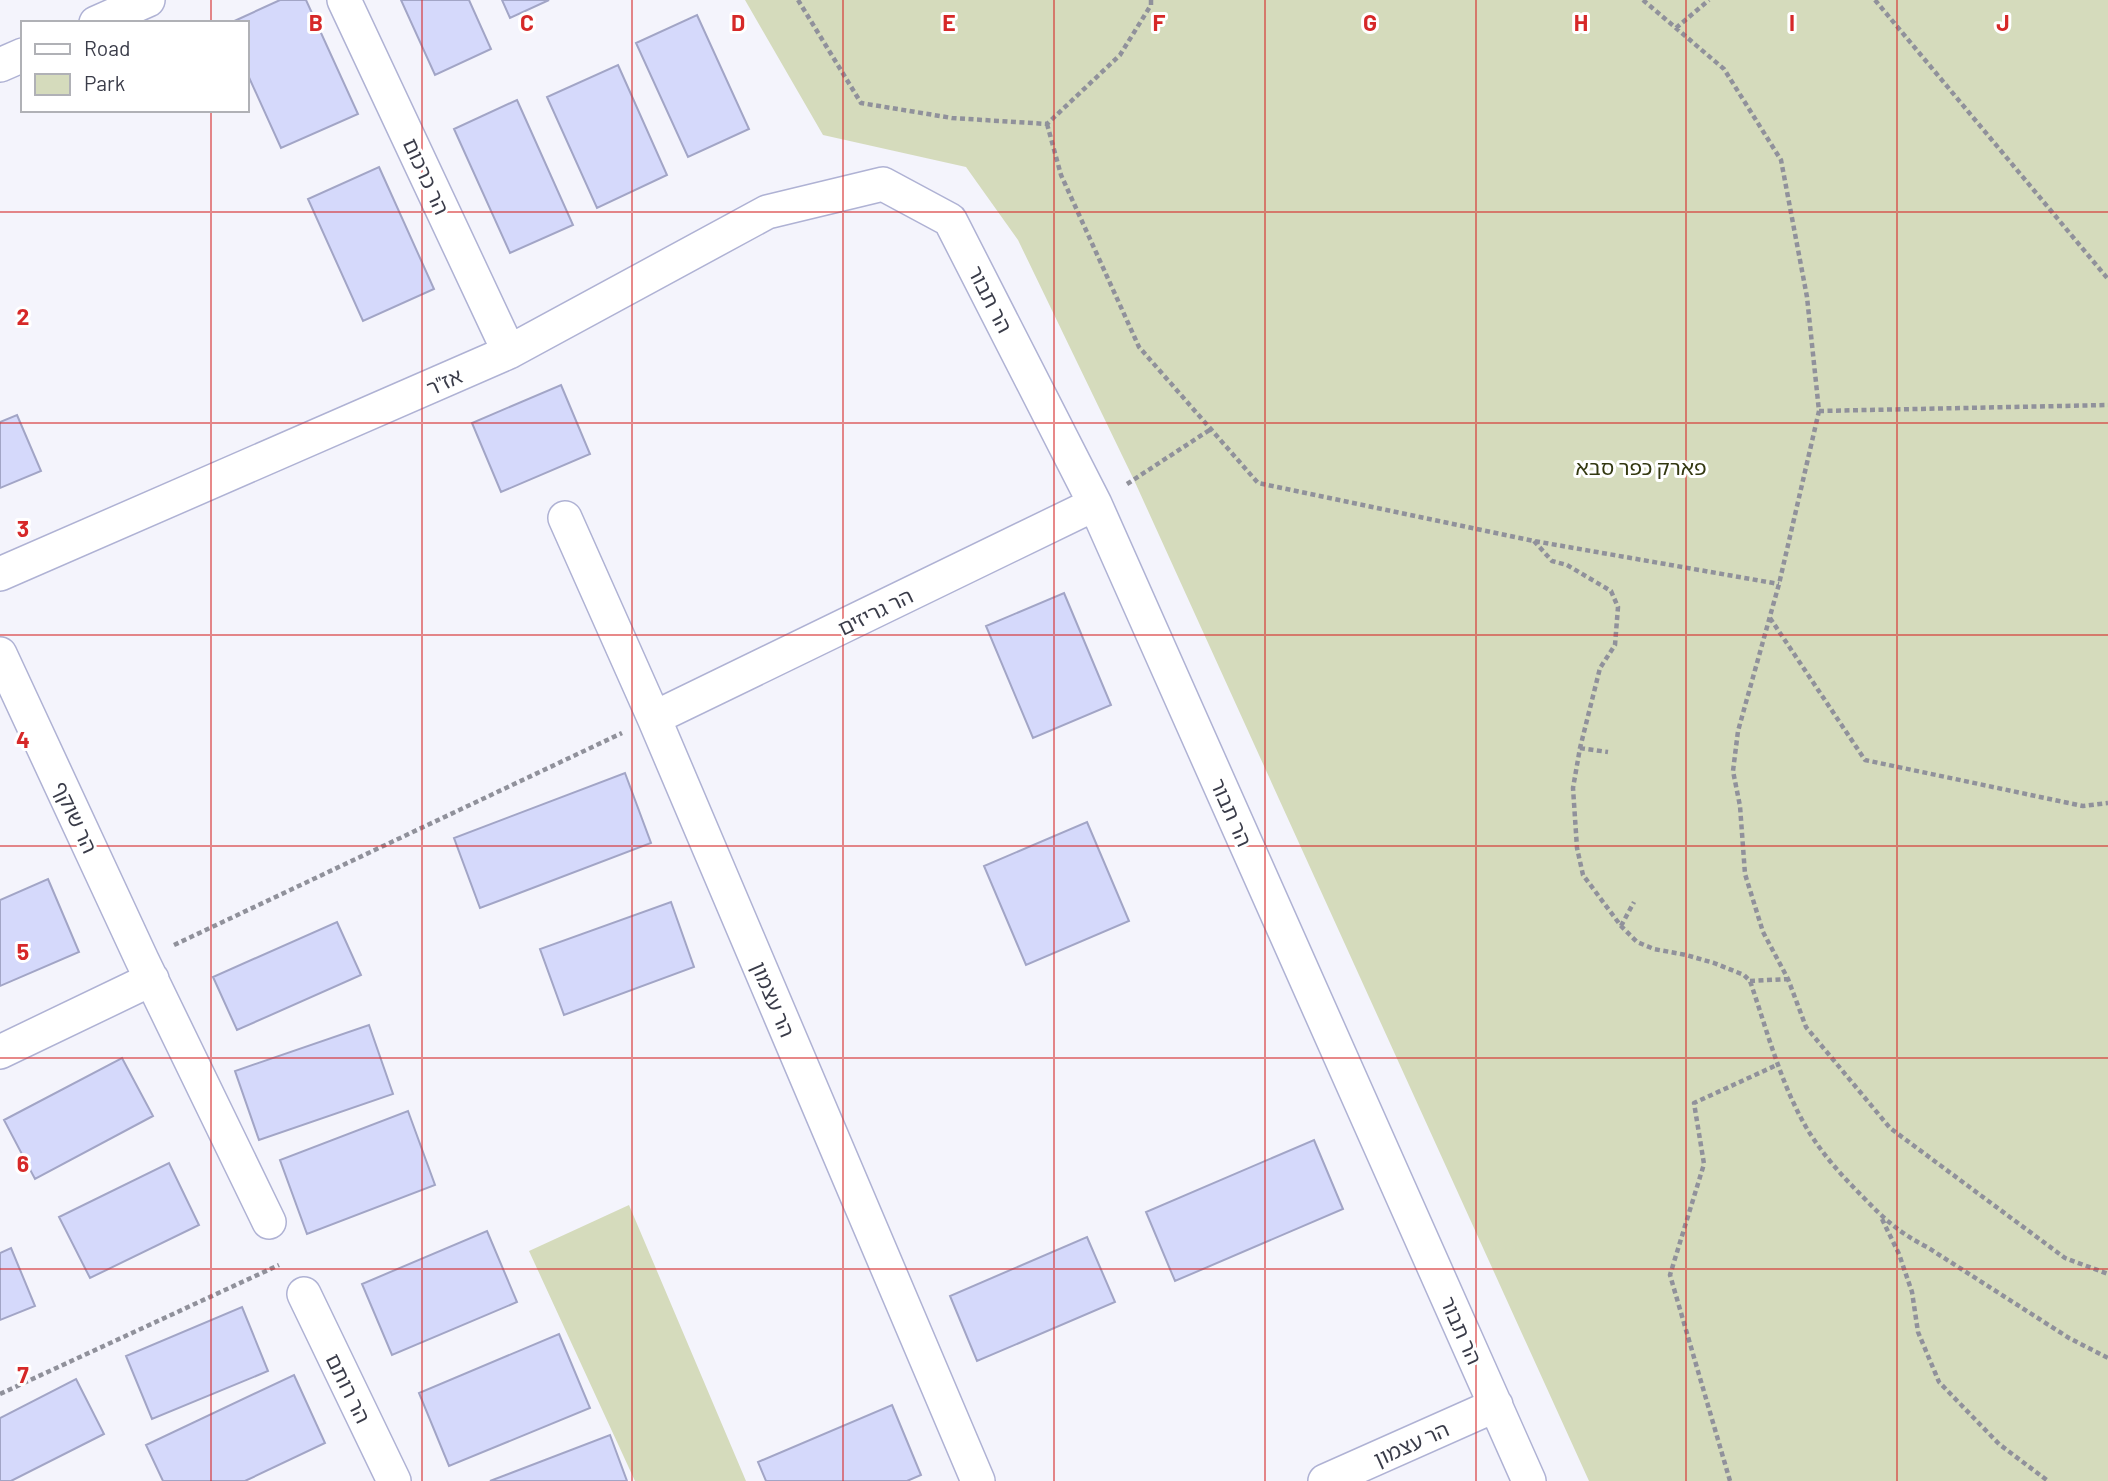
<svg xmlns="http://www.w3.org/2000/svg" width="2108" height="1481" viewBox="0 0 2108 1481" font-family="Barlow,'Noto Sans Hebrew',sans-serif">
<rect width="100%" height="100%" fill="#f4f4fc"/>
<!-- green -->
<path fill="#d5dbbc" d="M745,0H2108V1481H1589L1134,480L1018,240L966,167L823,135Z
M629,1205L746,1481H635L529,1251Z"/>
<!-- building -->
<path fill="#d5d9fb" stroke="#a2a5c6" stroke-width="2" d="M280,0H306L358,114L281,148L247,73V23H230Z
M401,0H469L491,49L435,75Z
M502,0H549L510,18Z
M697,15L749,129L688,157L636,43Z
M618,65L667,175L597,208L547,97Z
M517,100L573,225L510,253L454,129Z
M379,167L434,289L363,321L308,199Z
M561,385L590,454L501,492L472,423Z
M17,415L41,471L0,488V422Z
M1064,593L1111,705L1033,738L986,626Z
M625,773L651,843L480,908L454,838Z
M1087,822L1129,921L1026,965L984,866Z
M48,879L79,952L0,986V900Z
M671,902L694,967L564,1015L540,949Z
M337,922L361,975L237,1030L213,977Z
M369,1025L393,1094L259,1140L235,1071Z
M122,1058L153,1116L35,1179L4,1120Z
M408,1111L435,1185L307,1234L280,1160Z
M1314,1140L1343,1209L1175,1281L1146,1212Z
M169,1163L199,1225L90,1278L59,1217Z
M487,1231L517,1302L392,1355L362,1284Z
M1087,1237L1115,1302L977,1361L950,1296Z
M11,1248L35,1306L0,1320V1253Z
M242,1307L268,1371L152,1419L126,1356Z
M559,1334L590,1408L449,1466L419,1393Z
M294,1375L325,1443L245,1481H163L146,1445Z
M76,1379L104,1434L11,1481H0V1418Z
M892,1405L921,1475L907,1481H766L758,1462Z
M610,1435L627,1481H490Z"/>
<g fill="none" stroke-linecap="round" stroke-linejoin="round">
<!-- street casing -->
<g stroke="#afb2d4" stroke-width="36">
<path id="street" d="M344,0L509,352
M96,23L148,0
M0,65L23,55
M565,518L654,718L978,1481
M0,574L509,352L767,212L883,184L950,220L1095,504L1529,1481
M0,654L142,960L269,1222
M654,718L1095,504
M0,1052L152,979
M304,1294L394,1481
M1325,1481L1496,1405"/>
</g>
<!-- path -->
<path stroke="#90919b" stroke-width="4.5" stroke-dasharray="5 3.5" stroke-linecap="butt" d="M798,0L861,103L952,118L1047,124L1120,55L1151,5V0
M1643,0L1724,69L1781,160L1807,297L1819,411L1779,584L1738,731L1733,771L1740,806L1745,874L1763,932L1788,979L1806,1027L1890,1128L2065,1258L2108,1274
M1875,0L2108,279
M1676,28L1709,0
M1047,124L1061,175L1139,347L1258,483L1534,541L1779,584
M1819,411L2108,405
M1127,484L1211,429
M1534,541L1552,561L1567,565L1611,591L1618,607L1615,645L1600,668L1580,748L1573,788L1577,848L1583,875L1621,926L1637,942L1654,949L1686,955L1714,963L1744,975L1750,981C1767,1030 1780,1082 1806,1127C1822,1154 1842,1176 1864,1198C1884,1219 1901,1234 1927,1247L2069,1338L2108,1358
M1770,618L1865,760L2083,806L2108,803
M1580,748L1608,752
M1621,926L1634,902
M174,945L622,733
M1750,981L1788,979
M1882,1219L1899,1254L1912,1292L1918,1332L1939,1382L1999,1444L2048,1481
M0,1394L279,1265
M1730,1481L1670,1275L1704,1164L1694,1103L1779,1064"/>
<!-- street -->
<use href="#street" stroke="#fff" stroke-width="33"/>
</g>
<!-- grid -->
<path fill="none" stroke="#d62828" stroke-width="2" stroke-opacity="0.55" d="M211,0V23M422,0V1481M632,0V1481M843,0V1481M1054,0V1481M1265,0V1481M1476,0V1481M1686,0V1481M1897,0V1481M211,110V1481M0,212H2108M0,423H2108M0,635H2108M0,846H2108M0,1058H2108M0,1269H2108"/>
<g text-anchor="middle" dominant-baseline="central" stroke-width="6" stroke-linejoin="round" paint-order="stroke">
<!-- street labels -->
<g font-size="21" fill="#3a3c49" stroke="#fff">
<text transform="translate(427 176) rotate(65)">הר כרכום</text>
<text transform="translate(991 299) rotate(63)">הר תבור</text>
<text transform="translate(444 381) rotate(-24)">אז"ר</text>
<text transform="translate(875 611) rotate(-26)">הר גריזים</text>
<text transform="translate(1232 812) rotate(66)">הר תבור</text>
<text transform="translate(76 817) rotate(65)">הר שוקף</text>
<text transform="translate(774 999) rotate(67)">הר עצמון</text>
<text transform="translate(1462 1330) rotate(66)">הר תבור</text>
<text transform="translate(349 1388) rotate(64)">הר רותם</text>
<text transform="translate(1411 1443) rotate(-24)">הר עצמון</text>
</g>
<!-- park labels -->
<g font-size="21" fill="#333810" stroke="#fff">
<text x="1641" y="466">פארק כפר סבא</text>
</g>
</g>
<g font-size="23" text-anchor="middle" font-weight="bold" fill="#d62828" stroke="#fff" stroke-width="6" stroke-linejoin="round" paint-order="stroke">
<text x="316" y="31">B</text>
<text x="527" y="31">C</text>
<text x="738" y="31">D</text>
<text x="949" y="31">E</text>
<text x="1159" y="31">F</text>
<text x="1370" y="31">G</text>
<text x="1581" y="31">H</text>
<text x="1792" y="31">I</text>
<text x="2003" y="31">J</text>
<text x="23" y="325">2</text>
<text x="23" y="537">3</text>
<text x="23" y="748">4</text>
<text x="23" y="960">5</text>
<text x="23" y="1172">6</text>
<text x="23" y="1383">7</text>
</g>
<!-- legend -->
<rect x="21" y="21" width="228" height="91" fill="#ffffff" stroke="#b0b1b6" stroke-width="2"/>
<rect x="35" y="44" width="35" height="10" fill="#ffffff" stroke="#b0b1b6" stroke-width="2"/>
<text x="84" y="56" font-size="21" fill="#3a3c49">Road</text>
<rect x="35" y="74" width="35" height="21" fill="#d5dbbc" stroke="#b0b1b6" stroke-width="2"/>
<text x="84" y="91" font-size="21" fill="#3a3c49">Park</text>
</svg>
